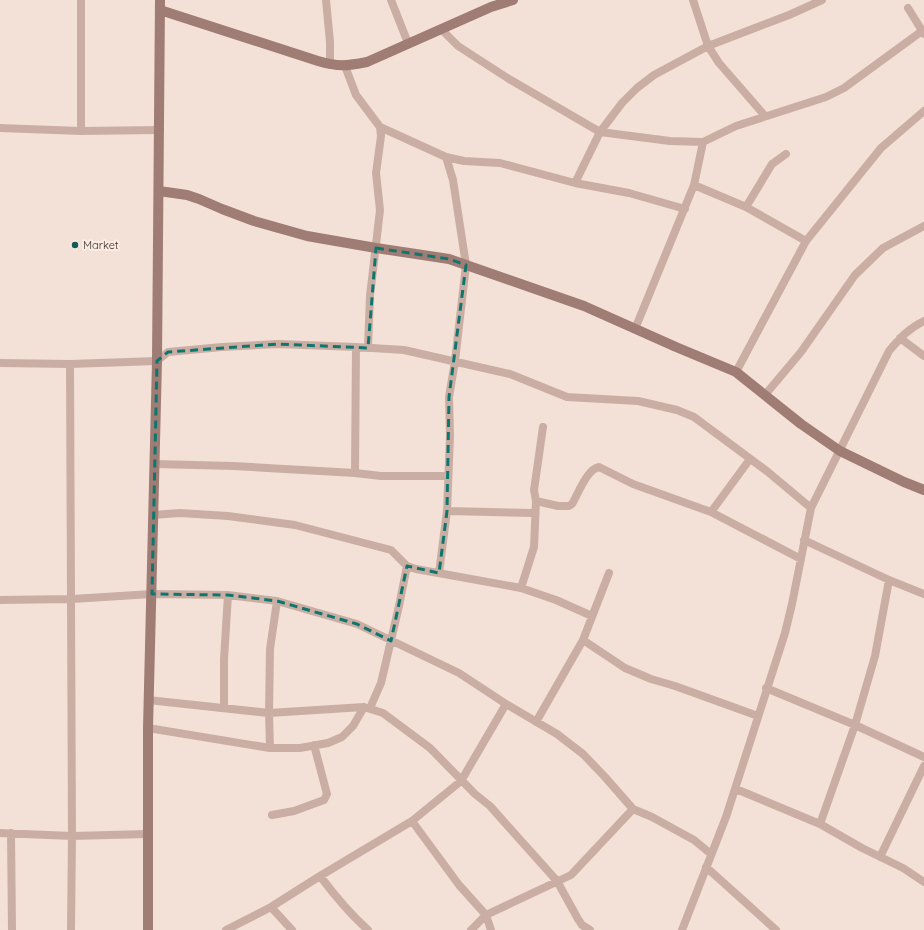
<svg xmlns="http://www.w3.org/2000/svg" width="924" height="930" viewBox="0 0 924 930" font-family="Quicksand,sans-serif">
<rect width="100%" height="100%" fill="#f3e1d7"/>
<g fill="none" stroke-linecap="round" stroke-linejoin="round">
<!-- street -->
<path stroke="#cbaea3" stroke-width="8" d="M81,0V131
M326,0L330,42V65
M391,0L408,43
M693,0L708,46L719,63L765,116
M908,8L924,34
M442,30L458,46L509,79L600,132L670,141L703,142L736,126L826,97L844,88L922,31
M345,66L356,95L380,127L381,136L376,173L380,210L370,296L368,348
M380,127L446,157L464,161L500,163L575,183L629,193L685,209
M0,128L81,131L160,130
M575,183L600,132L622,103L637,88L654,75L708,46L789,15L822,0
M694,185L746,207L806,241
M746,207L772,164L786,154
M635,329L694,185L703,142
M900,338L924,356
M0,363L70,364L157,361L168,352L222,347L278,344L356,347L404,350L510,374L567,397L638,401L677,410L694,417L768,472L811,508
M70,364L72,836L71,930
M736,372L806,241L881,148L924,111
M765,395L801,352L855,275L883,248L924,226
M155,464L234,466L355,473L381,476H448
M355,473L356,347
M536,501L558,506H569L572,504C578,494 587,469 599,467L633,484L711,512L801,559
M447,511L534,513
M711,512L750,459
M153,515L180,513L228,516L295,525L391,550L407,566L416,569L521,588L556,600L592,616
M804,540L889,580L924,594
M439,573L447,511L450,436L449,397L455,361L466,265L453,180L446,157
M521,588L534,547L536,501L534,490L543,427
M0,600L72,599L152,594L228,595L277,601L357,624L459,673L506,704L557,734L583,754L605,777L633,809L652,817L694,840L711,854
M583,640L625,668L651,679L675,686L758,716
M766,688L855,725L924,757
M148,700L269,713L364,707L383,713L430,748L475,794L490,806L557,881L578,919L582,925L590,930
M224,707V659L228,595
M370,708L381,683L399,606L407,566
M536,722L583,640L609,573
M148,728L270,748H300L328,743L342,737L353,726L364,707
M270,748L269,713L270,649L277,601
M736,789L820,824L862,848L903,868L924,882
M272,815L294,811L324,800L327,794L314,745
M412,821L459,885L486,915L491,930
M820,824L855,725L875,656L889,580
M0,833L72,836L147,834
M11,833L12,930
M880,857L924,766
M706,867L776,930
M320,876C335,896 350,914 368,930
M271,907L292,930
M226,930L271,907L320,876L412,821L461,781L506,704
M471,930L486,915L571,875L633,809
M682,930L726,817L785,633L792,604L811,508L889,351C900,338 909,328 924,321"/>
<!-- secondary -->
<path stroke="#9f7c74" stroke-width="10" d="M160,10L318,61C338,67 347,66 367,62L491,7L513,0
M159,191L187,195L199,199L222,209L254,221L307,236L376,248L449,259L584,306L676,347L736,372L801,424L840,451L904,482L924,490
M148,930V728L157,361L160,0"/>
</g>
<!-- marked area -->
<path fill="none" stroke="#0f766e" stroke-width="3" stroke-dasharray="8 5" stroke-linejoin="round" d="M376,248L449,259L466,265L449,397L447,511L439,573L407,566L391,641L357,624L277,601L228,595L152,594L157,361L168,352L278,344L368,348Z"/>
<!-- markers -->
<circle fill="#185a53" stroke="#faece4" stroke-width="1.5" cx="75" cy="245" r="4"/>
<g text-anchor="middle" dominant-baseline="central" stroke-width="4" stroke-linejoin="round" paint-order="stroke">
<!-- poi labels -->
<g font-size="11" fill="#362825" stroke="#faece4" text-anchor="start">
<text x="83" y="245">Market</text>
</g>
</g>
</svg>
